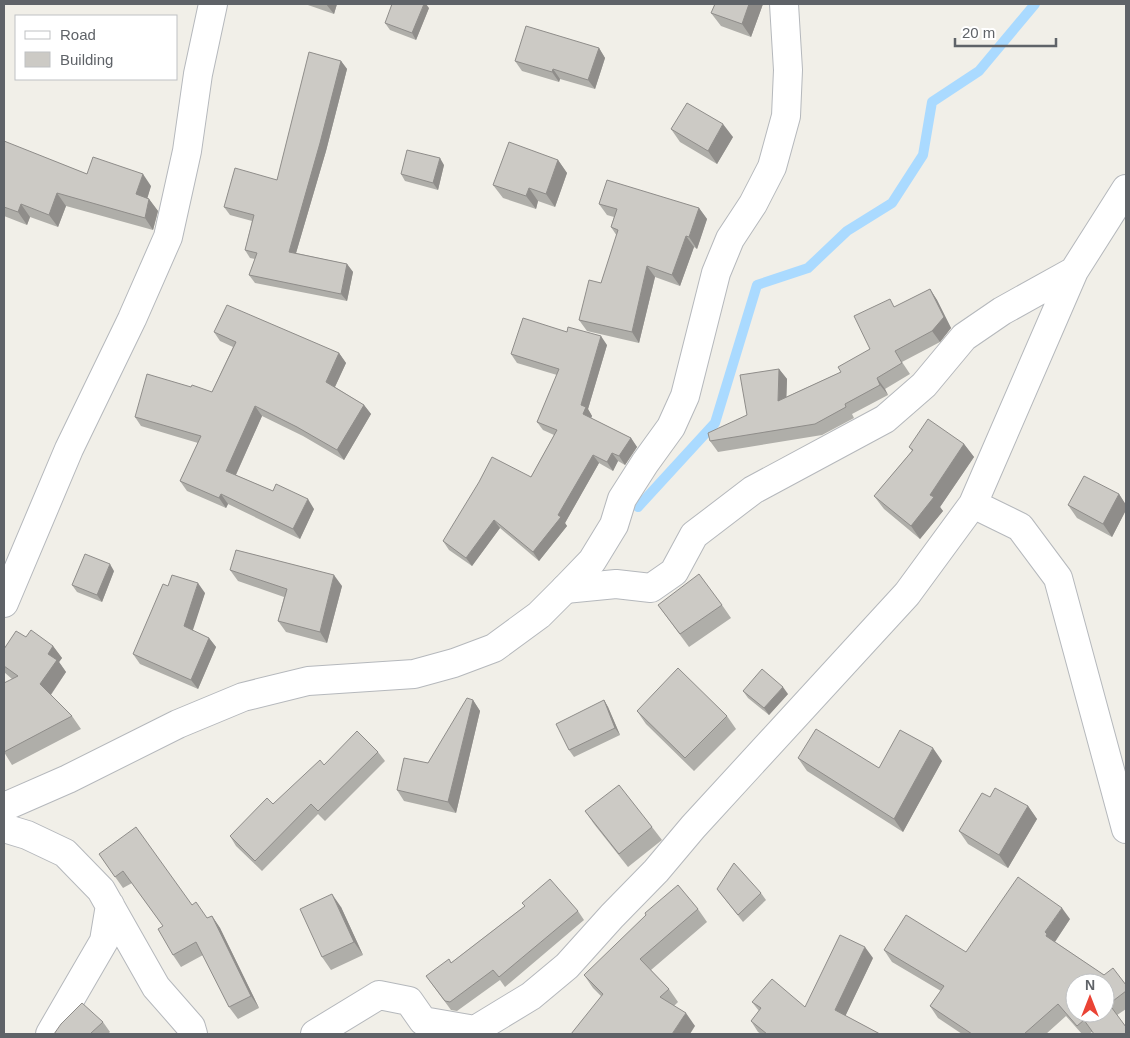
<svg xmlns="http://www.w3.org/2000/svg" width="1130" height="1038" viewBox="0 0 1130 1038" font-family="Helvetica,sans-serif">
<rect width="100%" height="100%" fill="#f1efe8"/>
<g fill="none" stroke-linecap="round" stroke-linejoin="round">
<!-- stream -->
<path stroke="#aadaff" stroke-width="10" d="M638,507L715,423L757,285L808,268L847,231L892,203L923,155L932,102L979,71L1035,4"/>
<!-- minor casing -->
<g stroke="#b5b8bc" stroke-width="30">
<path id="minor" d="M973,504L1020,527L1058,578L1126,829
M565,589L616,584L651,588L674,572L694,535L753,490L885,419L924,385L964,337L1002,311L1074,271
M4,828L27,835L65,853L101,890L156,987L191,1027L193,1034
M50,1034L104,941L110,905
M315,1034L379,995L409,1001L423,1021L475,1030L531,996L567,966L612,916L656,871L693,827L907,594L973,504L1074,271L1126,189"/>
</g>
<!-- tertiary casing -->
<g stroke="#b5b8bc" stroke-width="30">
<path id="tertiary" d="M4,603L69,449L132,319L168,237L187,151L198,74L213,4
M4,807L68,779L178,724L243,697L308,681L414,674L454,663L494,648L539,615L565,589L592,561L614,525L622,499L645,463L671,427L685,396L716,273L730,239L753,204L772,167L786,116L788,70L784,4"/>
</g>
<!-- minor -->
<use href="#minor" stroke="#fff" stroke-width="28"/>
<!-- tertiary -->
<use href="#tertiary" stroke="#fff" stroke-width="28"/>
</g>
<!-- wall -->
<path fill="#afaea9" d="M305,4H337L334,14Z
M763,4L751,37L721,26L711,13Z
M429,8L416,40L390,30L385,23Z
M599,48L605,58L595,89L560,79L559,82L522,71L515,61Z
M341,61L347,69L326,151L296,253L347,264L353,272L347,301L255,283L249,275L255,259L250,258L245,250L252,221L230,215L224,207L277,180Z
M671,129L733,137L717,164L680,142Z
M4,142L87,174L151,186L147,198L149,199L158,211L153,230L66,206L58,227L30,217L27,225L4,216Z
M558,160L567,173L555,207L538,201L536,209L503,198L493,185Z
M444,165L438,190L405,181L401,174Z
M599,204L699,208L707,219L697,249L694,247L680,286L655,277L639,343L587,331L579,320L601,283L617,236L611,227L614,217L607,215Z
M930,289L937,300L951,328L940,342L902,362L910,374L885,389L888,395L852,414L854,418L822,435L718,452L710,441L747,415L779,369L787,379L786,397L841,372L870,349L895,307Z
M214,332L339,353L346,363L335,387L364,405L371,414L344,460L303,436L262,416L236,475L314,509L300,539L228,504L226,508L187,491L180,481L198,443L141,426L135,417L212,392L233,347L220,341Z
M607,345L588,409L592,416L591,418L631,438L637,447L625,465L618,461L613,471L599,463L565,523L567,526L539,561L500,528L472,566L449,550L443,541L531,477L554,435L543,430L537,422L557,375L517,363L511,354Z
M964,444L974,457L940,507L943,511L920,539L884,509L874,496L912,451L909,447Z
M1119,494L1126,505V510L1112,537L1077,518L1068,505Z
M230,570L342,586L327,643L286,632L278,621L284,597L238,581Z
M114,571L102,602L77,592L72,585Z
M168,586L205,593L192,630L209,638L216,647L198,689L140,664L133,654Z
M658,605H722L731,618L689,647Z
M26,637L53,646L62,658L59,662L66,672L51,695L72,716L81,729L12,765L4,752L12,679L4,672V666Z
M743,691L788,694L769,715L748,698Z
M473,700L480,711L456,813L404,801L397,790L428,763Z
M604,700L608,707L620,735L574,757L569,750Z
M637,711L727,716L736,729L694,771L646,724Z
M378,752L385,761L325,821L318,814L262,871L236,846L230,836L324,765Z
M798,758L879,768L942,761L903,832L807,771Z
M990,797L1028,806L1037,819L1008,868L968,844L959,831Z
M585,811L652,827L662,840L628,867L594,824Z
M99,854L192,905L207,918L212,916L220,928L259,1008L238,1019L229,1007L203,955L181,967L173,955L163,926L132,883L123,888Z
M717,889L761,893L766,900L743,922Z
M522,903L578,911L584,920L505,987L500,980L457,1011L451,1010L426,976L451,963L525,906Z
M341,907L363,955L331,970L322,957Z
M698,909L707,922L651,970L669,989L678,1002L674,1006L695,1026L601,996L593,988L584,975Z
M1070,919L1055,942L1104,975L1126,985V1009L1089,1034H1082L1066,1016L1046,1034H962L938,1018L930,1006L941,991L892,962L884,950L966,952Z
M873,958L845,1016L880,1034H761L758,1032L751,1021L759,1011L752,1002L805,1007Z
M103,1022L110,1032L108,1034H54L56,1032Z"/>
<!-- shaded-wall -->
<path fill="#8f8d8a" d="M326,4H337L334,14Z
M424,4H426L429,8L416,40L412,33Z
M749,4H763L751,37L742,24Z
M599,48L605,58L595,89L588,80Z
M341,61L347,69L326,151L294,260L289,252Z
M553,69L560,79L559,82L552,72Z
M723,124L733,137L717,164L708,151Z
M440,158L444,165L438,190L433,183Z
M558,160L567,173L555,207L546,194Z
M143,174L151,186L145,206L136,194Z
M529,188L538,201L536,209L526,196Z
M57,193L66,206L58,227L49,215Z
M149,199L158,211L153,230L145,218Z
M21,204L30,217L27,225L18,212Z
M699,208L707,219L697,249L689,237Z
M686,236L694,247L680,286L672,275Z
M347,264L353,272L347,301L341,294Z
M647,266L655,277L639,343L632,332Z
M930,289L937,300L951,328L940,342L932,331Z
M601,336L607,345L588,409L592,416L589,422L583,414L581,405Z
M339,353L346,363L333,391L326,382Z
M779,369L787,379L786,412L778,401Z
M877,378L885,389L888,395L880,385Z
M364,405L371,414L344,460L337,450Z
M255,406L262,416L233,481L226,471Z
M631,438L637,447L625,465L619,456Z
M964,444L974,457L940,507L943,511L920,539L911,526L930,495Z
M612,453L618,461L613,471L607,462Z
M593,455L599,463L565,523L567,526L539,561L533,552L558,515Z
M221,494L228,504L226,508L219,498Z
M1119,494L1126,505V510L1112,537L1103,524Z
M308,499L314,509L300,539L293,529Z
M494,520L500,528L472,566L466,558Z
M110,564L114,571L102,602L97,595Z
M334,575L342,586L327,643L320,632Z
M198,583L205,593L191,636L184,626Z
M209,638L216,647L198,689L191,680Z
M53,646L62,658L59,662L66,672L49,697L40,684L48,654Z
M783,687L788,694L769,715L764,708Z
M473,700L480,711L456,813L448,802Z
M604,700L608,707L620,735L615,728Z
M933,748L942,761L903,832L894,819Z
M1028,806L1037,819L1008,868L999,855Z
M332,894L341,907L363,955L354,942Z
M1062,908L1070,919L1054,943L1046,936L1045,932Z
M212,916L220,928L259,1008L251,996Z
M865,947L873,958L843,1021L835,1010Z
M686,1013L695,1026L690,1034H672Z"/>
<!-- building -->
<path fill="#cccac5" stroke="#8f8d8a" fill-rule="evenodd" d="M392,4H424L412,33L385,23Z
M715,4H749L742,24L711,13Z
M526,26L599,48L588,80L553,69L552,72L515,61Z
M309,52L341,61L320,143L289,252L347,264L341,294L249,275L257,253L245,250L254,215L224,207L235,168L277,180Z
M687,103L723,124L708,151L671,129Z
M4,141L87,174L93,157L143,174L136,194L149,199L145,218L57,193L49,215L21,204L18,212L4,207Z
M509,142L558,160L546,194L529,188L526,196L493,185Z
M407,150L440,158L433,183L401,174Z
M607,180L699,208L689,237L686,236L672,275L647,266L632,332L579,320L589,280L601,283L618,230L611,227L617,209L599,204Z
M930,289L944,317L932,331L895,351L902,363L877,378L880,385L845,404L846,407L815,424L710,441L708,433L747,415L740,375L779,369L778,401L841,372L838,367L870,349L854,316L890,299L894,307Z
M227,305L339,353L326,382L364,405L337,450L297,427L255,406L226,471L273,491L276,484L308,499L293,529L221,494L219,498L180,481L201,436L135,417L147,374L191,387L192,385L212,392L236,342L214,332Z
M523,318L567,332L568,327L601,336L581,405L586,407L583,414L631,438L619,456L612,453L607,462L593,455L558,515L561,517L533,552L494,520L466,558L443,541L479,482L492,457L531,477L557,430L537,422L559,369L511,354Z
M928,419L964,444L930,495L934,497L911,526L874,496L913,450L909,447Z
M1084,476L1119,494L1103,524L1068,505Z
M236,550L334,575L320,632L278,621L287,589L230,570Z
M85,554L110,564L97,595L72,585Z
M699,574L722,605L680,634L658,605Z
M172,575L198,583L184,626L209,638L191,680L133,654L163,584L168,586Z
M31,630L53,646L48,654L57,660L40,684L72,716L4,752V683L18,676L4,666V649L16,631L26,637Z
M678,668L727,716L685,758L637,711Z
M762,669L783,687L764,708L743,691Z
M467,698L473,700L448,802L397,790L404,758L428,763Z
M604,700L615,728L569,750L556,724Z
M816,729L879,768L900,730L933,748L894,819L798,758Z
M357,731L378,752L318,811L311,804L255,861L230,836L267,798L273,804L320,760L324,765Z
M619,785L652,827L619,854L585,811Z
M995,788L1028,806L999,855L959,831L982,793L990,797Z
M136,827L192,905L196,902L207,918L212,916L251,996L229,1007L196,942L173,955L158,929L163,926L123,871L115,877L99,854Z
M734,863L761,893L738,915L717,889Z
M1018,877L1062,908L1045,932L1047,934L1046,936L1104,975L1113,968L1126,985V991L1109,1004L1126,1027V1034H1094L1084,1020L1077,1026L1058,1004L1024,1034H972L930,1006L944,986L884,950L906,915L966,952ZM1075,983H1105V1013H1075Z
M550,879L578,911L499,977L493,970L450,1002L445,1001L426,976L449,959L451,963L525,906L522,903Z
M678,885L698,909L640,959L669,989L660,997L686,1013L672,1034H571L603,994L584,975L646,915L645,913Z
M332,894L354,942L322,957L300,909Z
M840,935L865,947L835,1010L880,1034H767L751,1021L761,1008L752,1002L772,979L805,1007Z
M82,1003L103,1022L90,1034H54L61,1024Z"/>
<!-- border -->
<rect width="1130" height="1038" fill="none" stroke="#5f6368" stroke-width="10"/>
<!-- legend -->
<rect x="15" y="15" width="162" height="65" fill="#ffffff" stroke="#bfc1c3"/>
<rect x="25" y="31" width="25" height="8" fill="#ffffff" stroke="#bfc1c3"/>
<text x="60" y="40" font-size="15" fill="#5f6368">Road</text>
<rect x="25" y="52" width="25" height="15" fill="#cccac5" stroke="#bfc1c3"/>
<text x="60" y="65" font-size="15" fill="#5f6368">Building</text>
<!-- north arrow -->
<g transform="translate(1090 998)"><circle r="24" fill="#ffffff" stroke="#bfc1c3"/>
<path d="M0-4L9 19L0 12L-9 19Z" fill="#ea4335"/>
<text y="-8" font-size="14" font-weight="bold" text-anchor="middle" fill="#5f6368">N</text>
</g>
<!-- scale -->
<path d="M955 38v8h101v-8" fill="none" stroke="#5f6368" stroke-width="2.5"/>
<text x="962" y="38" font-size="15" fill="#5f6368" stroke="#ffffff" stroke-width="4" paint-order="stroke">20 m</text>
</svg>
